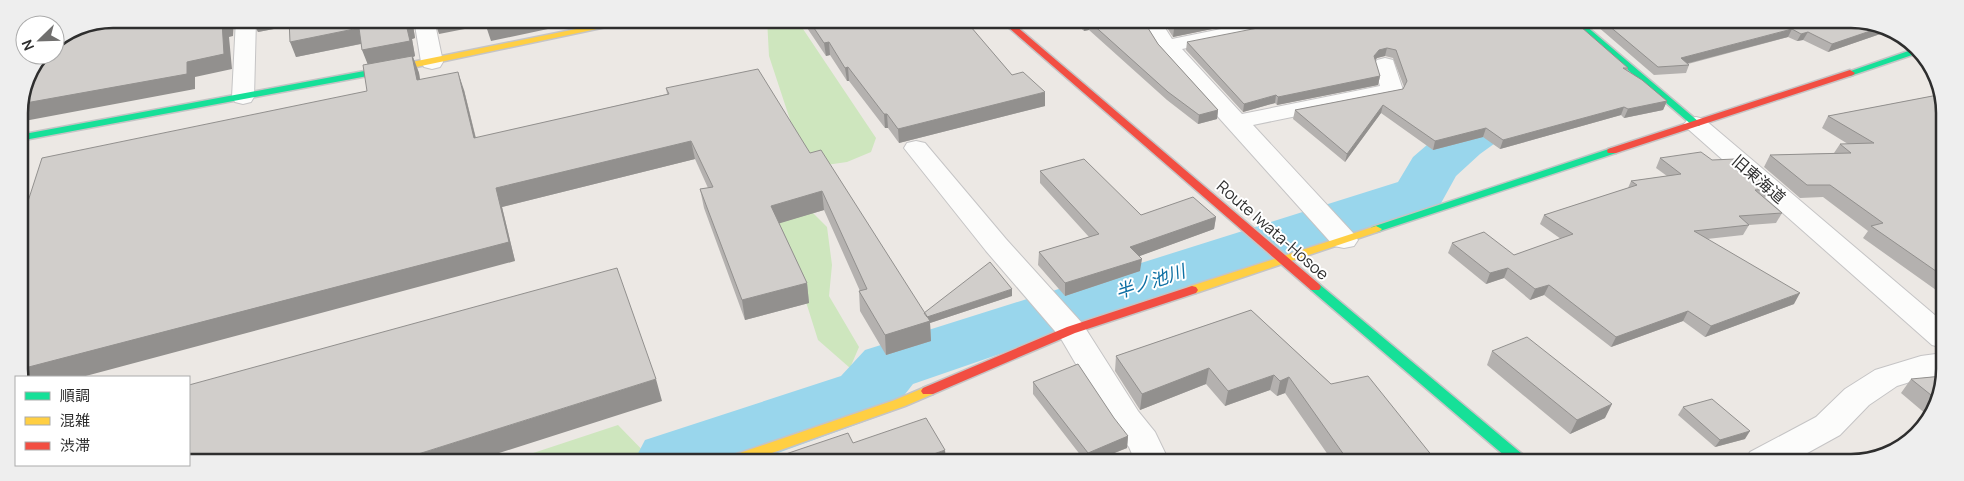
<svg xmlns="http://www.w3.org/2000/svg" width="1964" height="481" viewBox="0 0 1964 481" font-family="Manrope,'Noto Sans JP',sans-serif">
<rect width="100%" height="100%" fill="#ece8e4"/>
<!-- green -->
<path fill="#cee6be" d="M767,19H792L803,29L876,138L871,152L847,162L812,167L804,204L827,227L832,265L829,296L859,347L850,368L818,340L800,283L756,164L801,153L769,56Z
M618,425L653,461H509Z"/>
<g fill="none" stroke-linecap="round" stroke-linejoin="round">
<!-- river -->
<path fill="#99d6ec" fill-rule="evenodd" d="M1496,20H1554L1548,29L1516,46L1515,60L1525,96L1522,112L1505,136L1480,154L1456,176L1440,205L1229,275L913,384L891,412L756,461H634L645,440L841,376L865,350L1398,182L1413,157L1442,132L1472,110L1475,96L1467,60L1471,39L1478,29Z"/>
<!-- street casing -->
<g stroke="#c5c4c5" stroke-width="2">
<path id="street" d="M236,19H256L254,97L251,102L243,104L235,102L232,97Z
M414,19H434L443,62L440,67L432,69L424,67L421,62Z
M1140,20H1160L1172,39L1265,20H1306L1303,24L1296,26L1182,49L1242,114L1380,86L1374,65L1377,60L1385,58L1393,60L1403,90L1400,95L1253,125L1354,234L1358,240L1354,246L1344,248L1334,246L1159,51Z
M1696,117L1704,119L1943,322V348L1932,345L1688,129L1684,124L1688,119Z
M916,141L925,143L1006,239L1082,323L1138,411L1155,432L1169,461H1135L1129,447L1114,429L1060,337L986,251L904,148L907,143Z
M1943,353V375L1923,378L1897,386L1869,405L1840,435L1791,462H1745L1750,452L1816,417L1845,389L1875,370L1921,356Z"/>
</g>
<!-- fast casing -->
<g stroke="#c5c4c5" stroke-width="3">
<path id="fast" d="M1570,20H1579L1699,122L1701,124L1699,126H1693Z
M1917,48H1919L1921,52L1853,75L1850,76L1845,73Z
M402,64L406,67L405,69L19,141V135Z
M1612,148L1617,151L1616,153L1380,231L1376,232L1370,229L1372,227Z
M1315,283L1319,284L1527,458L1529,462H1512L1311,290L1309,287L1311,284Z"/>
</g>
<!-- slow casing -->
<g stroke="#c5c4c5" stroke-width="3">
<path id="slow" d="M626,19H644L402,70L398,67L402,64Z
M1376,226L1382,229L1380,231L1196,293H1188L1186,290L1188,287Z
M928,386L933,388L935,391L933,394L905,406L749,461H726L728,457L895,400Z"/>
</g>
<!-- jam casing -->
<g stroke="#c5c4c5" stroke-width="3">
<path id="jam" d="M1000,20H1009L1319,284L1321,287L1319,290H1311Z
M1850,70L1855,73L1853,75L1616,153H1608L1607,151L1608,149Z
M1192,286L1196,287L1198,290L1196,293L1075,333L933,394H923L921,391L923,388L1067,327Z"/>
</g>
<!-- street -->
<use href="#street" fill="#fcfcfb" fill-rule="evenodd"/>
<!-- fast -->
<use href="#fast" fill="#16e098" fill-rule="evenodd"/>
<!-- slow -->
<use href="#slow" fill="#ffcf43" fill-rule="evenodd"/>
<!-- jam -->
<use href="#jam" fill="#f24e42" fill-rule="evenodd"/>
</g>
<!-- wall -->
<path fill="#b4b1af" d="M252,19H412L415,38L412,39L415,56L413,57L419,73L420,80L464,90L476,138L667,94L666,88L810,153L924,313L1012,296L930,323L931,341L886,355L860,311L859,291H860L824,210L779,223L807,283L809,303L745,320L704,208L700,189L708,188L695,159L502,207L515,261L367,91L368,64L361,44L296,57L289,26L258,32Z
M801,19L969,20L965,21L1012,75L1045,106L899,143L888,128H885L849,81H847L830,55L826,56Z
M1072,20H1143L1158,44L1218,110L1217,119L1198,124L1167,100L1089,30L1084,31Z
M1162,20H1256L1173,37Z
M1573,20L1628,68L1627,71L1667,101L1663,110L1624,118L1621,115L1500,149L1483,137L1433,150L1381,113L1345,162L1293,119L1295,110L1403,89L1404,87L1393,58L1385,56L1377,58L1375,60L1380,76L1378,85L1277,105L1275,103L1243,112L1186,50L1187,42Z
M1590,20L1870,21L1888,30L1886,32L1828,52L1803,40L1797,41L1788,37L1688,64L1689,65L1686,73L1654,75Z
M1943,94V295L1863,238L1868,231L1823,197L1800,198L1764,167L1770,155L1834,153L1840,144H1848L1822,128L1828,116Z
M1660,158L1712,160L1770,189L1765,198L1782,213L1776,223L1749,225L1743,235L1707,239L1794,304L1705,337L1683,321L1611,347L1544,295L1530,300L1504,278L1486,284L1448,253L1452,243L1514,255L1561,239L1540,224L1544,215L1628,188L1631,181L1667,176L1656,168Z
M1040,171L1141,215L1216,217L1214,229L1139,256L1140,271L1065,296L1038,265L1039,252L1089,237L1040,183Z
M1251,310L1331,384L1437,462H1333L1285,393L1277,396L1270,390L1225,406L1206,384L1140,410L1115,371L1116,356Z
M1492,351L1605,418L1570,434L1487,365Z
M1911,379L1943,387L1927,415L1901,393Z
M1033,382L1128,436L1127,448L1094,461H1085L1033,394Z
M1683,407L1745,439L1715,447L1678,415Z"/>
<!-- shaded-wall -->
<path fill="#92908e" d="M226,19H234L233,36L229,37L232,69L195,77V89L19,122V107L20,104L187,62L222,22Z
M252,19H293L295,25L258,32Z
M409,19H412L415,38L412,39L415,56L413,57L419,73L423,98L368,65L362,50Z
M434,19H483L485,25L439,34Z
M520,19H595L491,41L486,26Z
M1219,20H1256L1173,37L1174,29Z
M1090,22L1089,30L1084,31L1085,23Z
M1882,27L1888,30L1886,32L1828,52L1832,44Z
M359,28L365,43L296,57L290,42Z
M1792,29L1788,37L1681,65V58Z
M1808,32L1803,40L1797,41L1801,34Z
M829,42L830,55L826,56L824,43Z
M1387,48L1385,56L1377,58L1372,64L1374,56L1379,50Z
M848,67L849,81H847L845,68Z
M458,72L464,90L480,156L474,138Z
M1380,76L1378,85L1277,105L1278,97Z
M1045,92V106L899,143L898,129Z
M1276,95L1275,103L1243,112L1244,104Z
M1667,101L1663,110L1624,118L1628,109Z
M1383,105L1381,113L1345,162L1347,154Z
M1624,107L1621,115L1500,149L1503,140Z
M1218,110L1217,119L1198,124L1199,115Z
M884,114H887L888,128H885Z
M1486,128L1483,137L1433,150L1435,141Z
M691,141L695,159L502,207L515,261L82,377H21V369L496,188Z
M822,191L824,210L774,225L771,206Z
M1216,217L1214,229L1129,260L1130,247Z
M1142,259L1140,271L1065,296V283Z
M1508,268L1504,278L1486,284L1490,273Z
M807,283L809,303L745,320L742,300Z
M1549,285L1544,295L1530,300L1535,289Z
M1012,289V296L930,323L931,341L886,355L885,335L924,318Z
M1800,293L1794,304L1705,337L1711,326Z
M1688,311L1683,321L1611,347L1616,337Z
M1209,368L1206,384L1140,410L1142,394Z
M1274,375L1270,390L1225,406L1228,391Z
M1289,377L1285,393L1277,396L1280,381Z
M656,379L662,401L474,461H396Z
M1612,404L1605,418L1570,434L1577,420Z
M1750,431L1745,439L1715,447L1720,440Z
M1128,436L1127,448L1094,461H1088V453Z
M945,450L946,460L943,461H914Z"/>
<!-- building -->
<path fill="#d1cecb" stroke="#92908e" d="M113,19H226V21L222,22L224,54L187,62V74L20,104L42,55H55V40L77,26Z
M289,19H409L410,23L406,24L410,41L362,50L359,28L290,42Z
M484,19H520L486,26Z
M808,19L965,20L1012,75L1023,72L1045,92L898,129L887,114H884L848,67L845,68L829,42L824,43Z
M1081,20H1143L1158,44L1218,110L1199,115L1168,92L1090,22L1085,23Z
M1168,20H1219L1174,29Z
M1298,20H1573L1628,68H1623L1642,80L1667,101L1628,109L1624,107L1503,140L1486,128L1435,141L1383,105L1347,154L1295,110L1403,89L1407,81L1396,50L1387,48L1379,50L1374,56L1380,76L1278,97L1276,95L1244,104L1187,42Z
M1602,20L1870,21L1882,27L1832,44L1808,32L1801,34L1792,29L1681,58L1689,65L1658,67Z
M412,56L417,80L458,72L474,138L669,94L666,88L758,69L810,153L821,150L930,321L885,335L859,291L867,289L822,191L771,206L807,283L742,300L700,189L713,187L691,141L496,188L509,242L21,369L20,226L42,158L367,91L363,65Z
M1943,94V276L1871,226L1883,223L1830,185H1807L1770,155L1851,153L1840,144L1874,143L1828,116Z
M1701,152L1712,160L1735,159L1770,189L1755,190L1782,213L1739,216L1749,225L1694,231L1800,293L1711,326L1688,311L1616,337L1549,285L1535,289L1508,268L1490,273L1452,243L1484,232L1514,255L1573,234L1544,215L1637,185L1631,181L1681,174L1660,158Z
M1084,159L1141,215L1193,197L1216,217L1130,247L1142,259L1065,283L1039,252L1099,234L1040,171Z
M990,262L1012,289L927,317L924,313Z
M617,268L656,379L396,461L189,460V385Z
M1251,310L1331,384L1368,376L1437,462H1349L1289,377L1280,381L1274,375L1228,391L1209,368L1142,394L1116,356Z
M1527,337L1612,404L1577,420L1492,351Z
M1078,364L1114,418L1128,436L1088,453L1033,382Z
M1943,376V387L1936,399L1911,379Z
M1712,399L1750,431L1720,440L1683,407Z
M926,418L945,450L914,461H765L848,433L853,443Z"/>
<g text-anchor="middle" dominant-baseline="central" stroke-width="4" stroke-linejoin="round" paint-order="stroke">
<!-- street labels -->
<g font-size="16" fill="#2e2e2e" stroke="#fff">
<text transform="translate(1759 179) rotate(41)">旧東海道</text>
<text transform="translate(1273 230) rotate(41)">Route Iwata-Hosoe</text>
</g>
<!-- water labels -->
<g font-size="18" font-style="italic" fill="#0d6fa3" stroke="#fff">
<text transform="translate(1150 281) rotate(-18)">半ノ池川</text>
</g>
</g>
<!-- crop -->
<path d="M0 0H1964V481H0ZM113 28H1851A85 85 0 0 1 1936 113V369A85 85 0 0 1 1851 454H113A85 85 0 0 1 28 369V113A85 85 0 0 1 113 28Z" fill="#eee" fill-rule="evenodd"/>
<path fill="none" stroke="#2e2e2e" stroke-width="2.5" d="M113 28H1851A85 85 0 0 1 1936 113V369A85 85 0 0 1 1851 454H113A85 85 0 0 1 28 369V113A85 85 0 0 1 113 28Z"/>
<!-- legend -->
<rect x="15" y="376" width="175" height="90" fill="#ffffff" stroke="#ababab"/>
<rect x="25" y="392" width="25" height="8" fill="#16e098" stroke="#ababab"/>
<text x="60" y="401" font-size="15" fill="#2e2e2e">順調</text>
<rect x="25" y="417" width="25" height="8" fill="#ffcf43" stroke="#ababab"/>
<text x="60" y="426" font-size="15" fill="#2e2e2e">混雑</text>
<rect x="25" y="442" width="25" height="8" fill="#f24e42" stroke="#ababab"/>
<text x="60" y="451" font-size="15" fill="#2e2e2e">渋滞</text>
<!-- north arrow -->
<g transform="translate(40 40) rotate(247)"><circle r="24" fill="#ffffff" stroke="#ababab"/>
<path d="M0-4L9 19L0 12L-9 19Z" fill="#706f6e"/>
<text y="-8" font-size="14" font-weight="bold" text-anchor="middle" fill="#2e2e2e">N</text>
</g>
</svg>
